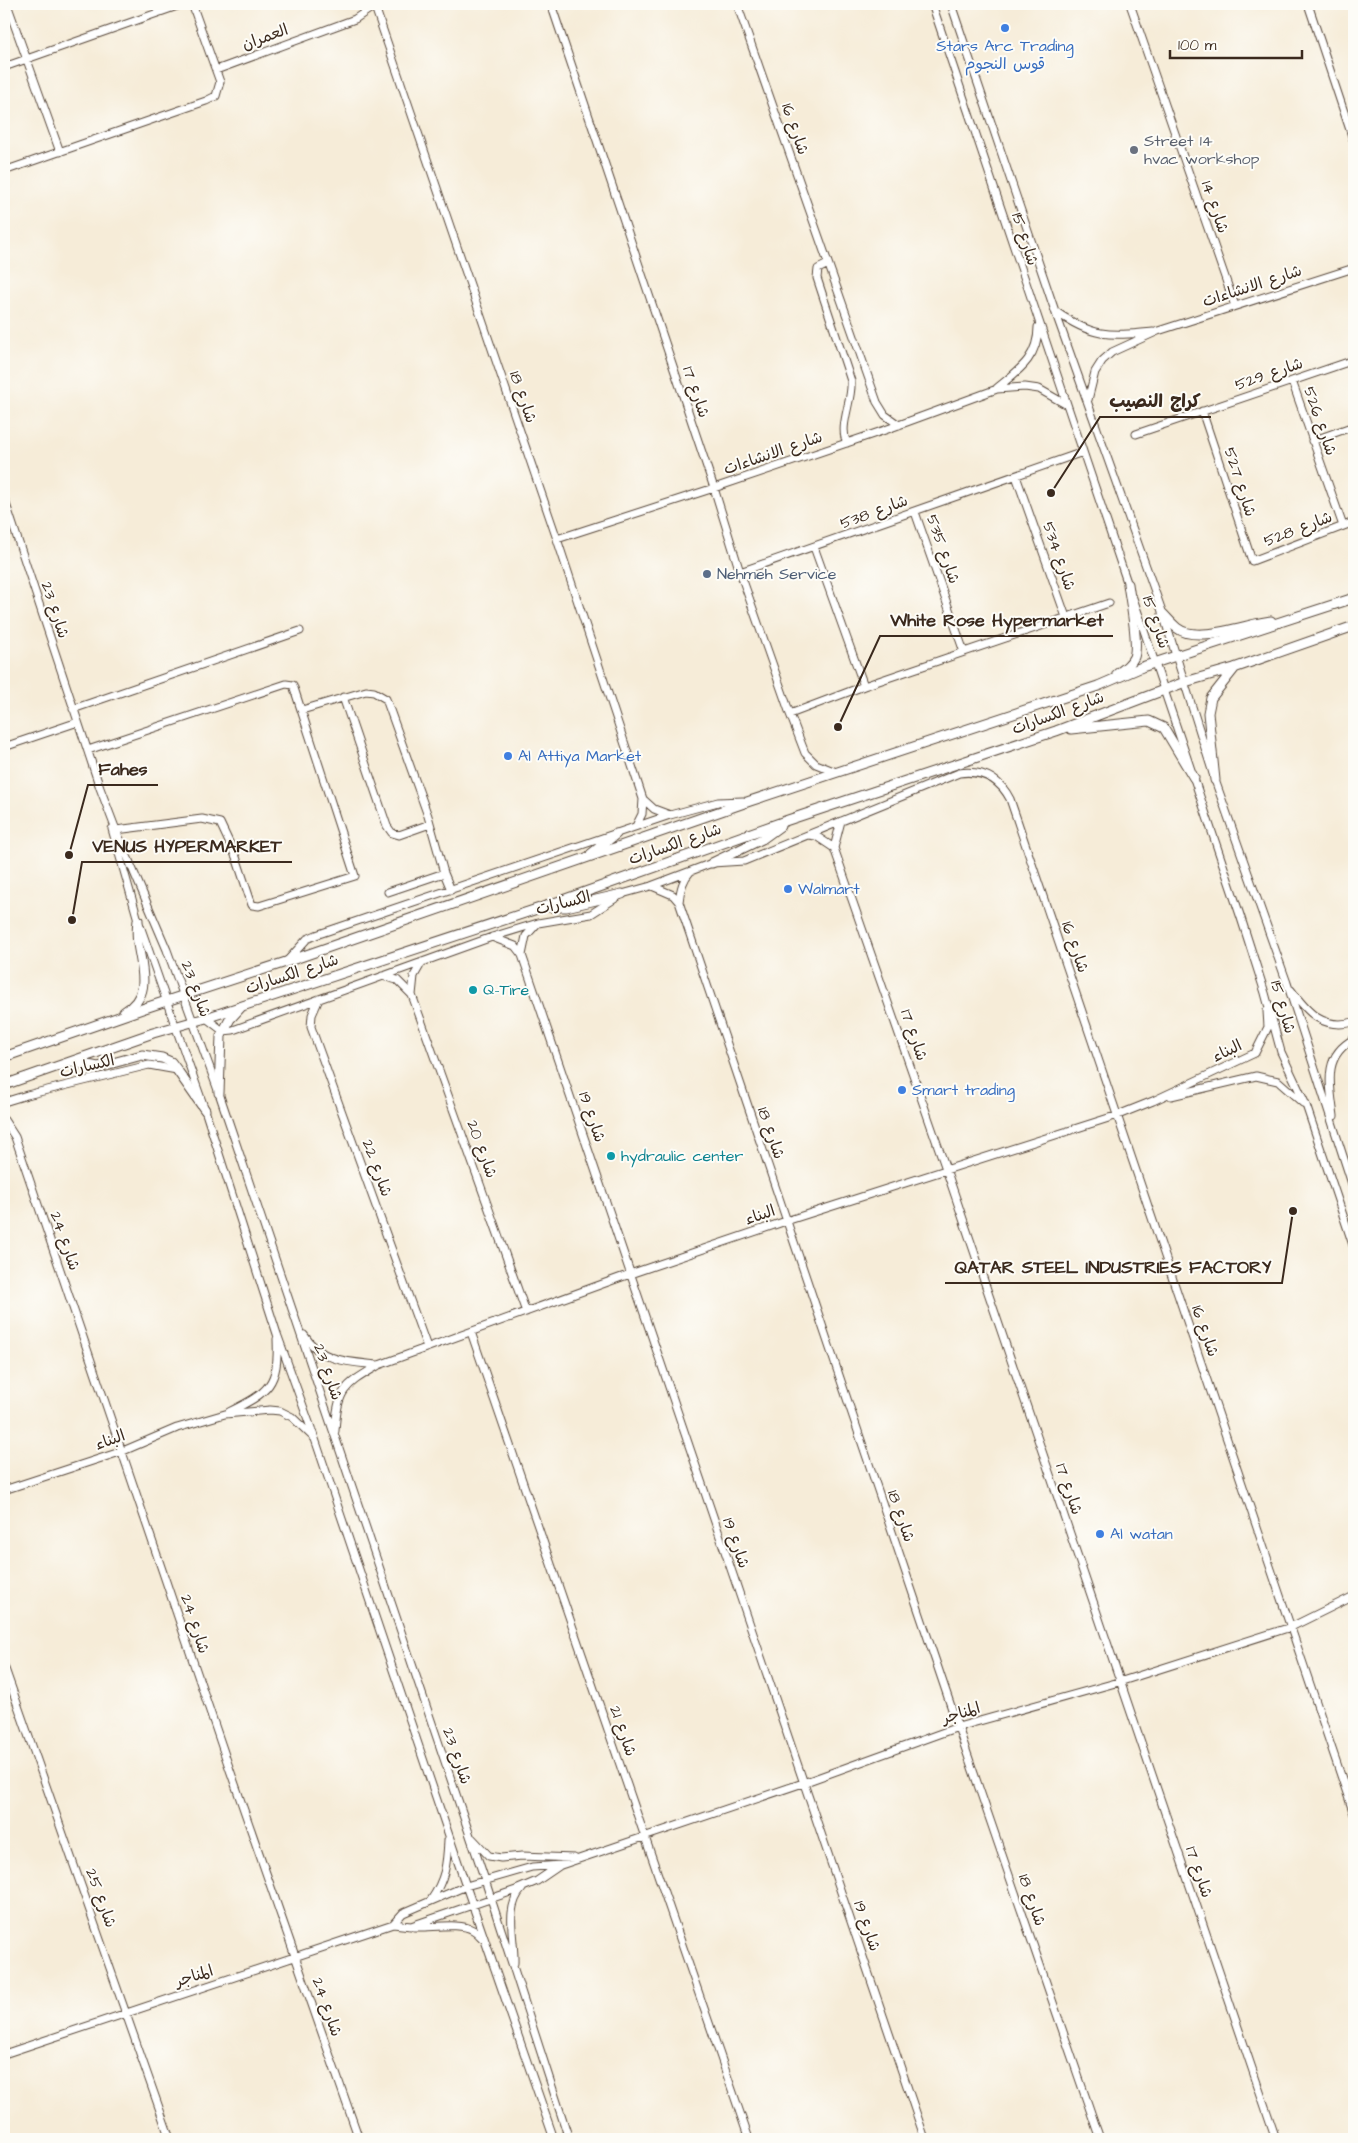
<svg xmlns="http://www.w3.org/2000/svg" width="1358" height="2143" viewBox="0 0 1358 2143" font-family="'Architects Daughter','Playpen Sans Arabic',sans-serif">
<rect width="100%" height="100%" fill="#fdfcf7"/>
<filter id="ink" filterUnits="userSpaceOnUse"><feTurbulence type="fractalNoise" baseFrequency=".02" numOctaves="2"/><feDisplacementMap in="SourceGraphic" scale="10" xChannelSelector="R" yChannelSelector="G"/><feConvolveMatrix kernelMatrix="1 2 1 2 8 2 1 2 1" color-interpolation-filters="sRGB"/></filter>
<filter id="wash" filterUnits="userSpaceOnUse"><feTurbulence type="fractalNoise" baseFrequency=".0096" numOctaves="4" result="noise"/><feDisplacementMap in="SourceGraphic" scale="20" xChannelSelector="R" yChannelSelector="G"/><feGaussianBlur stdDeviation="1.12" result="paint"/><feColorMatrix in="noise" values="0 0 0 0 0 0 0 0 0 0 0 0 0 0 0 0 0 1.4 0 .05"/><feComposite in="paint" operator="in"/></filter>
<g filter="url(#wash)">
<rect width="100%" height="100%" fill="#f6ecd8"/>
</g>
<g filter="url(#ink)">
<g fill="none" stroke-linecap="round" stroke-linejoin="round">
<!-- minor casing -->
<g stroke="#57473a" stroke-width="9">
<path id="minor" d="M7,4L60,152
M374,4L557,539L643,799L642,814L636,826
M551,4L714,488L740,572L790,714L805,753L816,764L836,772
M737,4L877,402L885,415L899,425
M932,4L1129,588
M951,4L1055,311L1163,614L1215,780L1287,983L1354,1190
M1130,4L1235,306
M1308,4L1354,142
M4,67L183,4
M216,70L355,19L377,4
M4,171L206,101L216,96L220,82L192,4
M828,264L818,269L817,278L851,381C853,400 838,427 847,443
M1055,311C1093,338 1109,336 1153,332
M1292,381L1343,526
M997,388C1019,370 1038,358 1038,327
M1088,400L1095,372L1102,361L1112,352L1158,331L1354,268
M1202,411L1252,561L1354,522
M1136,434L1354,360
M1312,441L1354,426
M1016,476L1066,617
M4,498L100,788L116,830L167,950L219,1093L485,1880L569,2139
M915,512L964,652
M557,539L714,488L885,430L997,389L1025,387L1039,389L1067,405
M814,547L864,686
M740,572L1083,452
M1133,598L1241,918L1265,993L1281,1052L1306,1105L1354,1248
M343,697L387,826L392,833L399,835L430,824
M73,709L300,631
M302,710L366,691L374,692L386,699L428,816L444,873L451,890
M790,714L864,686L1109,603
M4,747L78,722
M88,750L286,684L293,685L355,876L259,906L252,905L236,857L220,823L202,819L116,830
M643,799L654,809L670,815
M841,821L834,848L946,1169L1276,2139
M112,829L138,920L205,1110L277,1334L315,1439L466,1886L554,2139
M808,835L816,836L834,848
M652,886L673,895L679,902L958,1727L1100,2139
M388,892L444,873
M679,902C680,891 682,880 690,872
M492,937L515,946L522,955L925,2139
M522,955L526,936L536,925
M286,962L307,939L316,935L670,815L718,802L743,801
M422,962L414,976L412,995L526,1312
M382,976L397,980L412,995
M1291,990C1308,1013 1323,1030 1354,1022
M319,999L312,1015L311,1027L427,1347
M206,1018L223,1031L233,1030L492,937L538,923L591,914L622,894L651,886L712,863L744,861L959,773C981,770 999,778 1010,799L1354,1814
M1171,1096L1256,1076L1278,1081L1303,1103
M4,1102L27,1095L149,1065L177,1070
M1334,1116C1330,1085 1322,1056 1354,1039
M4,1120L15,1137L230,1770L359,2139
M471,1332L749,2139
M304,1335C321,1362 349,1362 378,1365
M229,1412C269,1392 279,1385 277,1339
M335,1431C338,1388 344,1386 379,1365L630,1274L786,1221L1118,1115L1153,1101L1255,1053L1268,1027L1267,1011
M4,1490L123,1451L177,1428L225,1414L270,1410L280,1411L292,1417L313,1437
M4,1666L170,2139
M472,1838L489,1856L501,1858L522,1856L574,1858
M431,1900C445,1879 447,1865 448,1840
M393,1924L403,1913L466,1886L532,1867L561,1865L803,1783L958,1727L1119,1682L1291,1627L1354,1596
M414,1927C431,1928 460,1922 473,1930C477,1932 480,1936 482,1938
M514,1963C515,1939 504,1908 522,1889
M4,2054L393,1924L411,1926L516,1890L537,1881L559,1866"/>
</g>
<!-- tertiary casing -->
<g stroke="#57473a" stroke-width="11">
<path id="tertiary" d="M1163,614C1168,619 1172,624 1177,628C1197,644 1246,624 1271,621
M1117,674C1123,670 1131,664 1134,657C1139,643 1130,600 1128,584
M1071,729L1149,721L1164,728L1194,778
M1215,780L1208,713L1211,698L1234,669
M591,854L616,834
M712,863L762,839L780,826
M550,907H566L622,894
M124,1012C152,996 142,970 138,944C137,937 137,928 138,920
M4,1057L145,1008L286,962L750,801L1098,686L1142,667L1354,598
M72,1062L98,1067L142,1055L162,1058L171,1062L177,1070L205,1110
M4,1085L153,1033L206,1018L543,907L788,820L1056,731L1185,682L1234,668L1354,626
M219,1093L221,1036L230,1019L242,1006"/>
</g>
<!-- minor -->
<use href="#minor" stroke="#fff" stroke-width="7"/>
<!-- tertiary -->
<use href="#tertiary" stroke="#fff" stroke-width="9"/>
</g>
</g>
<!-- markers -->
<g fill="#3f7fe0" stroke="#fdfcf7" stroke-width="2">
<circle cx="1005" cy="28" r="5"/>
<circle cx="508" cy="756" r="5"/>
<circle cx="788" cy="889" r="5"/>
<circle cx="902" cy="1090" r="5"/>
<circle cx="1100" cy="1534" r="5"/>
</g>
<circle fill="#6b7280" stroke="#fdfcf7" stroke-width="2" cx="1134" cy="150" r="5"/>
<circle fill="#5c6f8a" stroke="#fdfcf7" stroke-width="2" cx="707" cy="574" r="5"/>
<g fill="#0f9aa8" stroke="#fdfcf7" stroke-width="2">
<circle cx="473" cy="990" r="5"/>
<circle cx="611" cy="1156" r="5"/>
</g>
<g text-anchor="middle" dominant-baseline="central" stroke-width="4" stroke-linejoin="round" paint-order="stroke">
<!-- street labels -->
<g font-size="16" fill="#3b2a1e" stroke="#fdfcf7">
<text transform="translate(265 37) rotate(-20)">العمران</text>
<text transform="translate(795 129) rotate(71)">شارع 16</text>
<text transform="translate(1215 207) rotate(71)">شارع 14</text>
<text transform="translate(1025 239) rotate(72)">شارع 15</text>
<text transform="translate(1252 286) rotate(-18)">شارع الانشاءات</text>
<text transform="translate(1269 374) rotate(-19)">شارع 529</text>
<text transform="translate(696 392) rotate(71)">شارع 17</text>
<text transform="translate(523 397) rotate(71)">شارع 18</text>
<text transform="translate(1320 421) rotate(71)">شارع 526</text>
<text transform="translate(773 453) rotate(-19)">شارع الانشاءات</text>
<text transform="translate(1240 482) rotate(72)">شارع 527</text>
<text transform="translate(874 512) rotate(-20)">شارع 538</text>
<text transform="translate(1298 529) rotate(-21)">شارع 528</text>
<text transform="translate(943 549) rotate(71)">شارع 535</text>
<text transform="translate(1059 556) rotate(71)">شارع 534</text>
<text transform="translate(55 610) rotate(72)">شارع 23</text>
<text transform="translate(1156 622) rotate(71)">شارع 15</text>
<text transform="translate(1058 713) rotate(-20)">شارع الكسارات</text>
<text transform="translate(675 844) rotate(-19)">شارع الكسارات</text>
<text transform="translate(563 903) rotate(-14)">الكسارات</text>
<text transform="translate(1075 947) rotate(71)">شارع 16</text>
<text transform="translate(292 974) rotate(-18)">شارع الكسارات</text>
<text transform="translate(196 989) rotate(70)">شارع 23</text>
<text transform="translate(1283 1007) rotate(74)">شارع 15</text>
<text transform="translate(914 1035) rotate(71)">شارع 17</text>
<text transform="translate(1227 1051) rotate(-26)">البناء</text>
<text transform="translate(87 1066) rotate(-13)">الكسارات</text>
<text transform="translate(592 1117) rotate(71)">شارع 19</text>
<text transform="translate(771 1133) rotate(71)">شارع 18</text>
<text transform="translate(482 1149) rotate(70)">شارع 20</text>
<text transform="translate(377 1168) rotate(70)">شارع 22</text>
<text transform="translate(760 1215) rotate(-19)">البناء</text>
<text transform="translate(65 1241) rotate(71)">شارع 24</text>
<text transform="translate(1205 1331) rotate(71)">شارع 16</text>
<text transform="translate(328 1372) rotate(71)">شارع 23</text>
<text transform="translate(110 1440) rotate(-20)">البناء</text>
<text transform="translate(1069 1489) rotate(71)">شارع 17</text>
<text transform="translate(901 1516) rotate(71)">شارع 18</text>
<text transform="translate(736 1543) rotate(71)">شارع 19</text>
<text transform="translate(195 1624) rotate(72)">شارع 24</text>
<text transform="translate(961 1713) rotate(-17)">المناجر</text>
<text transform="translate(623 1731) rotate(71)">شارع 21</text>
<text transform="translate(457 1756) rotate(71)">شارع 23</text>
<text transform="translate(1199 1872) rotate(71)">شارع 17</text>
<text transform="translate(101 1898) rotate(70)">شارع 25</text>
<text transform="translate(1032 1900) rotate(71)">شارع 18</text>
<text transform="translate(867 1926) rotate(71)">شارع 19</text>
<text transform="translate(194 1976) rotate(-18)">المناجر</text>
<text transform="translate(327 2007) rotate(71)">شارع 24</text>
</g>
<!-- shop labels -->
<g font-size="16" fill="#366cbe" stroke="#fdfcf7" text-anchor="start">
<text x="1005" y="46" text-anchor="middle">Stars Arc Trading<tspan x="1005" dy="18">قوس النجوم</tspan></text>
<text x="518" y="756">Al Attiya Market</text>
<text x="798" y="889">Walmart</text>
<text x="912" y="1090">Smart trading</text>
<text x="1110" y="1534">Al watan</text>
</g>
<!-- worship labels -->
<g font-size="16" fill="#5b616d" stroke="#fdfcf7" text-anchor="start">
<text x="1144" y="141">Street 14<tspan x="1144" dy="18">hvac workshop</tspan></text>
</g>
<!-- service labels -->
<g font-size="16" fill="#4e5e75" stroke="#fdfcf7" text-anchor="start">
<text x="717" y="574">Nehmeh Service</text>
</g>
<!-- culture labels -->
<g font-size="16" fill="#0d838f" stroke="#fdfcf7" text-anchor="start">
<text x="483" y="990">Q-Tire</text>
<text x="621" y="1156">hydraulic center</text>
</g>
</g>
<!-- callouts -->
<path fill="none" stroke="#3b2a1e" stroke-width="2" d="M1051 493L1100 417H1211M838 727L880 636H1113M69 855L88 785H158M72 920L82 862H292M1293 1211L1282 1283H945"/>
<g fill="#3b2a1e" stroke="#fdfcf7" stroke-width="2">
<circle cx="1051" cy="493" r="5"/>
<circle cx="838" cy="727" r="5"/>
<circle cx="69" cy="855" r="5"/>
<circle cx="72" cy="920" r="5"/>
<circle cx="1293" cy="1211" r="5"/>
</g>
<g font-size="18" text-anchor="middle" font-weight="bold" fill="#3b2a1e" stroke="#fdfcf7" stroke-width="4" stroke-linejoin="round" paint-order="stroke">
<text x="1155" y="407">كراج النصيب</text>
<text x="997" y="626">White Rose Hypermarket</text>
<text x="123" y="775">Fahes</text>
<text x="187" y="852">VENUS HYPERMARKET</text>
<text x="1113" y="1273">QATAR STEEL INDUSTRIES FACTORY</text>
</g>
<!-- margin -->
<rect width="1358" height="2143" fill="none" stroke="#fdfcf7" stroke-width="20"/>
<!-- scale -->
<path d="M1170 50v8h132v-8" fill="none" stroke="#3b2a1e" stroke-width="2.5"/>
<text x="1178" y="50" font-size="15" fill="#3b2a1e" stroke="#fdfcf7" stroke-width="4" paint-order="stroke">100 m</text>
</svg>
